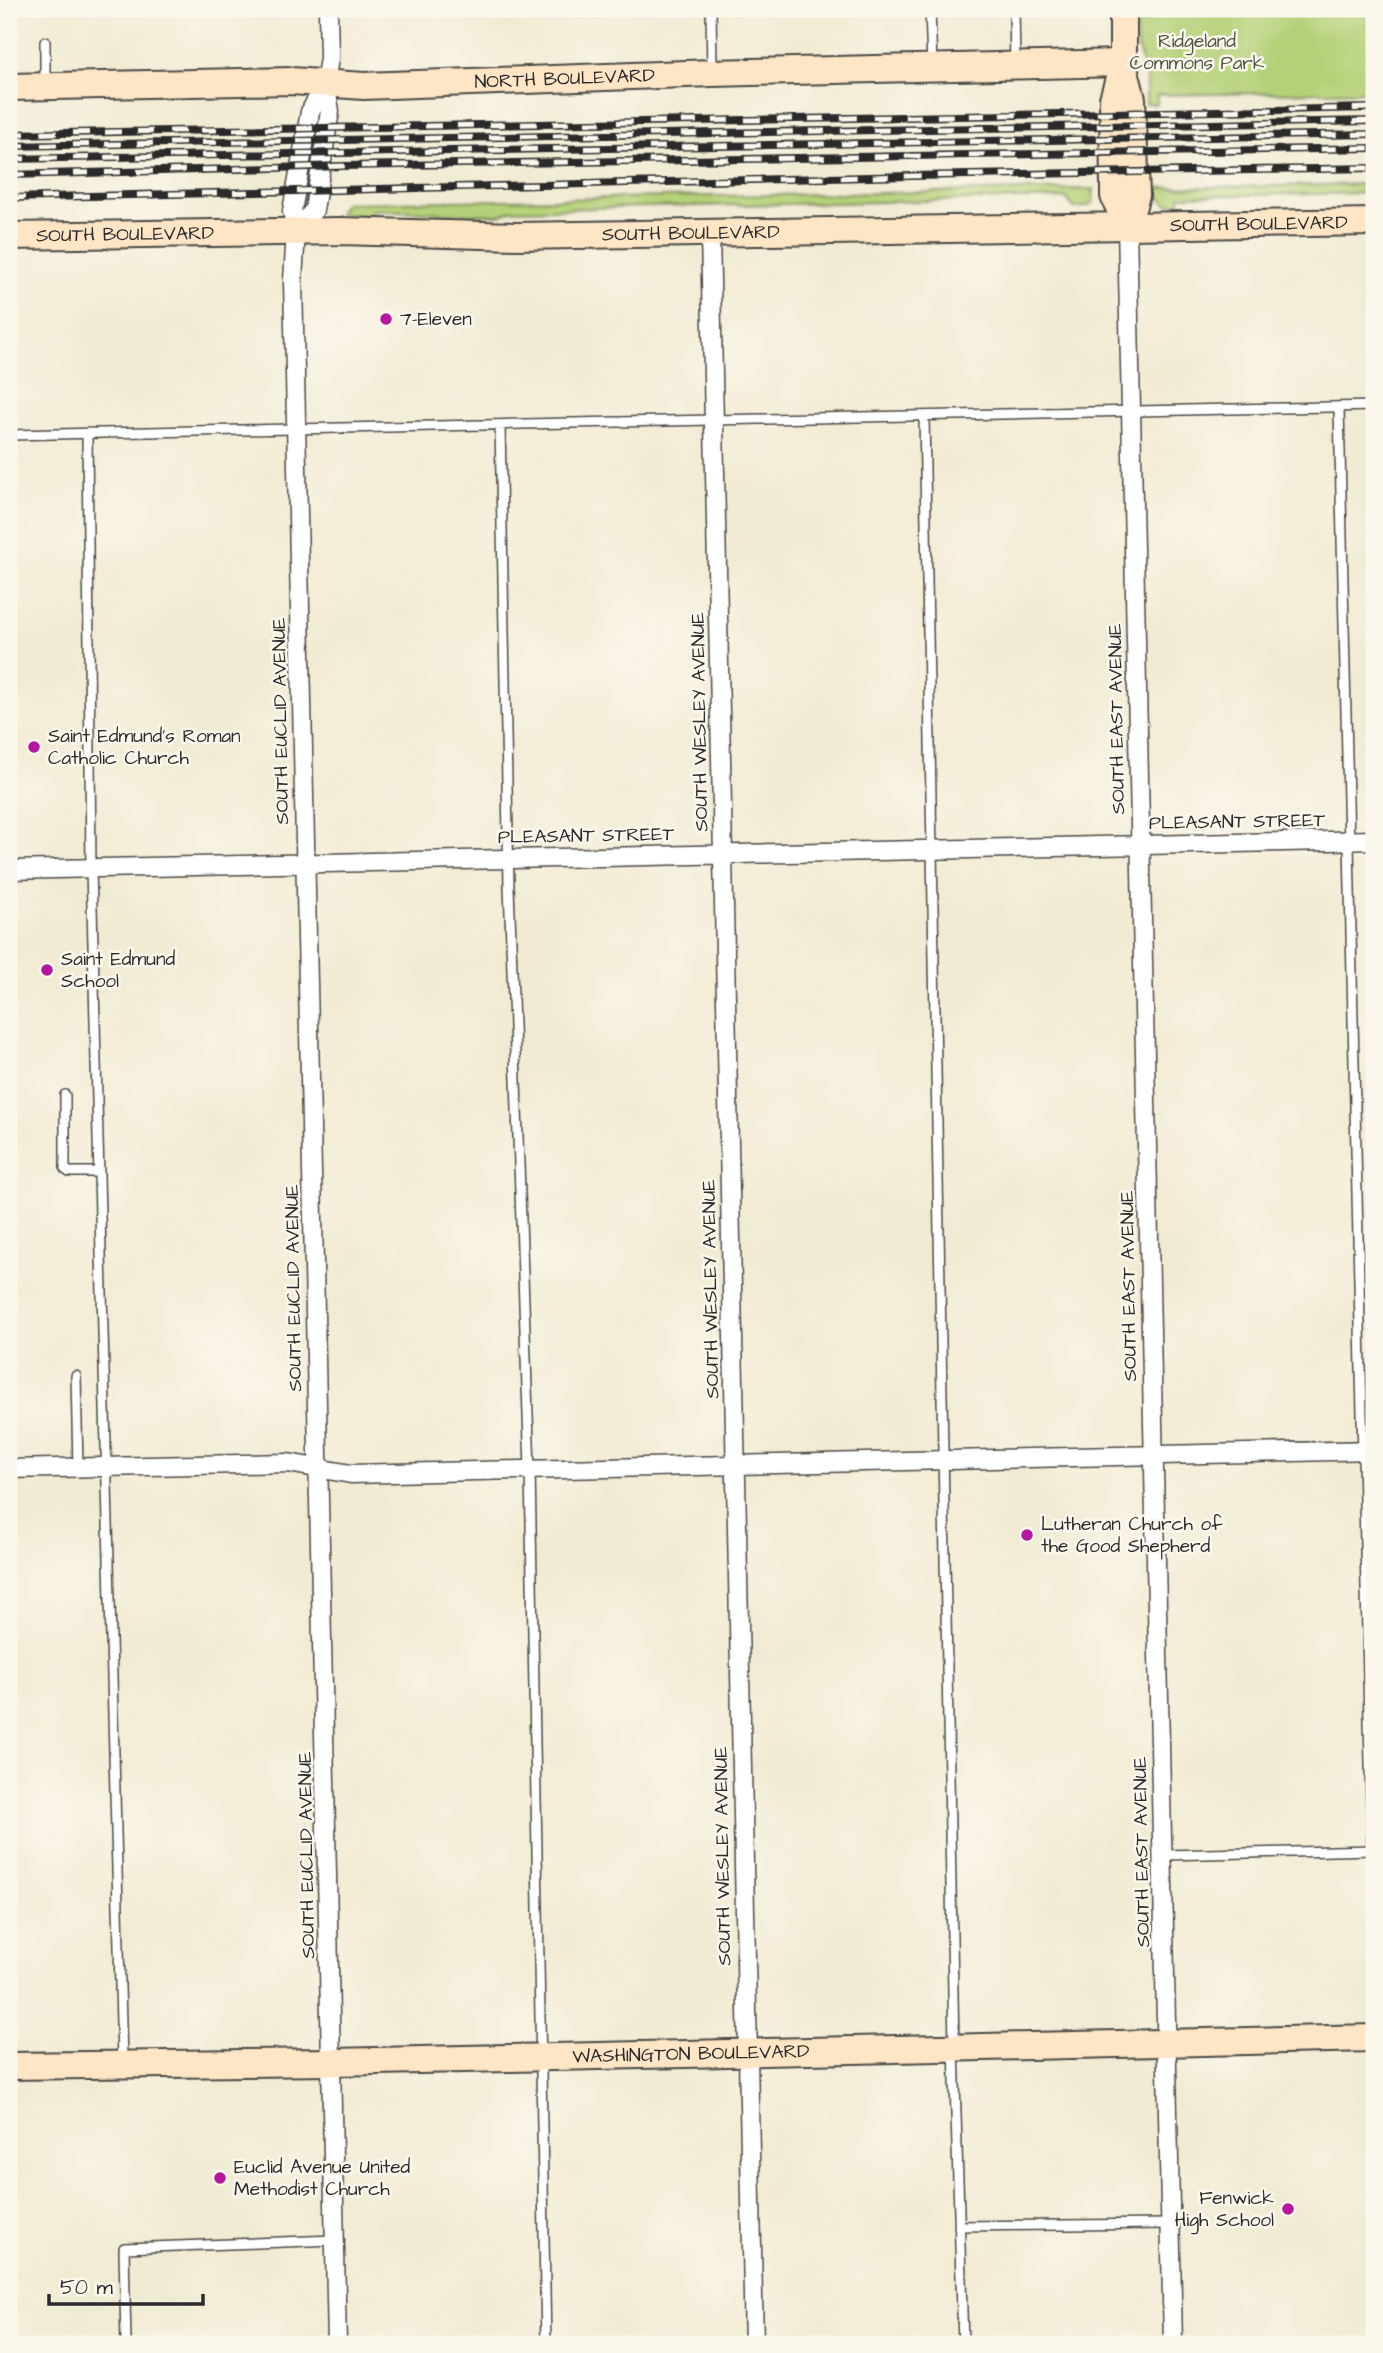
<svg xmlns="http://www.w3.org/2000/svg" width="1383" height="2353" viewBox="0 0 1383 2353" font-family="'Architects Daughter',sans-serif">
<rect width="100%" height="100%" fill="#fbf7ec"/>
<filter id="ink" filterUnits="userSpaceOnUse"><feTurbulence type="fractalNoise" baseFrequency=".0143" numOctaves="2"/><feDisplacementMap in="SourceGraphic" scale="14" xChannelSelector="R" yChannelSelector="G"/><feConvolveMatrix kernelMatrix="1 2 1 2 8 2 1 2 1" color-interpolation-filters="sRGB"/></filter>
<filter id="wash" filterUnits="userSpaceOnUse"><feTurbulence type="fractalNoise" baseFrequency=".00686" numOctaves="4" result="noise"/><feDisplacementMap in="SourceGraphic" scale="28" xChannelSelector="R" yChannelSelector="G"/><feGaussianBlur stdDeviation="1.57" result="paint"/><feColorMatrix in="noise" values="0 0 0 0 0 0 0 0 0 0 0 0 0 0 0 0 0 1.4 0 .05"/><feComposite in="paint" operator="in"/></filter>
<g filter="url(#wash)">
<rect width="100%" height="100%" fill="#f2ebd3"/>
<!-- green -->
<path fill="#b5d178" stroke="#707e52" stroke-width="2" d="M1152,9H1374V91L1157,95V104H1146V75L1137,45V27L1152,16Z
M1374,184V193L1180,196V204H1167L1159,197L1157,188Z
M1094,189L1093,203L1086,207L1074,208L1066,198L511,210L501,215L373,210L366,216L339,214L344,203Z"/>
</g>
<g filter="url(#ink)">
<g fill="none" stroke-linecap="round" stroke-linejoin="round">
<!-- lane casing -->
<g stroke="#494844" stroke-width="12">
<path id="lane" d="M711,9L712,70
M930,9L932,66
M1014,9L1015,63
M45,42V82
M1339,407L1372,1850
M924,416L954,2048L963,2344
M500,425L509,886L530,1470L546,2344
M87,433L91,868L122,2062
M9,435L1374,406
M65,1095V1169L69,1172H99
M76,1376L78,1468
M1163,1855L1374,1850
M959,2226L1171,2224
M126,2344L124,2248L335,2240"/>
</g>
<!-- street casing -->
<g stroke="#494844" stroke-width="21">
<path id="street" d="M328,9L329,58L325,84L310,112L292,211L296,231L293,280L337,2344
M1127,226L1173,2344
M296,231L314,210L330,111L325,84
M710,232L754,2344
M9,870L1374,840
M9,1469L288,1463L351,1474L1374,1450"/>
</g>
<!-- secondary casing -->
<g stroke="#494844" stroke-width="30">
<g id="secondary">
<path d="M1123,9V63L1132,99L1136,195L1127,226"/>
<path d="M1123,65L1113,99L1114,188V196L1127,226"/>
<path id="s1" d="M9,87L291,81L364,86L712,73L1123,63"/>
<path id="s2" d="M9,236L340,231L517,236L1374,222"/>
<path id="s3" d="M9,2066L333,2062L1374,2038"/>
</g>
</g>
<!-- lane -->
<use href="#lane" stroke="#fff" stroke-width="9"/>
<!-- street -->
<use href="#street" stroke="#fff" stroke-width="18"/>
<!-- secondary -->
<use href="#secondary" stroke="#fde5c5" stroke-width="26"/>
<!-- rail casing -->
<g stroke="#2b2b2b" stroke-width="8">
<path id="rail" d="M9,134L1374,108
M9,146L1374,121
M9,159L1374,134
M9,175L344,166L1374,148
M9,198L911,176L1374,168"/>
</g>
<!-- rail -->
<use href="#rail" stroke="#fbf7ec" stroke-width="5" stroke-dasharray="16" stroke-linecap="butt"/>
</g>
</g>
<!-- markers -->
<g fill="#b5179e" stroke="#fbf7ec" stroke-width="2.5">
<circle cx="386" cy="319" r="7"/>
<circle cx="34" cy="747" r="7"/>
<circle cx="47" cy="970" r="7"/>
<circle cx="1027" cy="1535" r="7"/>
<circle cx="220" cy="2178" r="7"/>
<circle cx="1288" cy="2209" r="7"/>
</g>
<g text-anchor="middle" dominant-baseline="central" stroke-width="5" stroke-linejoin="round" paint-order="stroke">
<!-- park labels -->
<g font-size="19" fill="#4e543e" stroke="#fbf7ec">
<text x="1197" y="41">Ridgeland<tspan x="1197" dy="22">Commons Park</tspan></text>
</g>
<!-- street labels -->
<g font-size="19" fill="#2b2b2b" stroke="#fbf7ec">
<text stroke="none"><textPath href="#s1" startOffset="556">NORTH BOULEVARD</textPath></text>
<text stroke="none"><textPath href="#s2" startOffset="1250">SOUTH BOULEVARD</textPath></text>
<text stroke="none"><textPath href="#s2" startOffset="682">SOUTH BOULEVARD</textPath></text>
<text stroke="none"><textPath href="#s2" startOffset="116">SOUTH BOULEVARD</textPath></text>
<text transform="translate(1117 719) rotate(-91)">SOUTH EAST AVENUE</text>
<text transform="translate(281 721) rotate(-91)">SOUTH EUCLID AVENUE</text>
<text transform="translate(700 722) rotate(-91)">SOUTH WESLEY AVENUE</text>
<text transform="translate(1237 822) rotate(-1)">PLEASANT STREET</text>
<text transform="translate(586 836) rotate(-1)">PLEASANT STREET</text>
<text transform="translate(1129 1286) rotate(-91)">SOUTH EAST AVENUE</text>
<text transform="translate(294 1288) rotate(-91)">SOUTH EUCLID AVENUE</text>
<text transform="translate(711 1289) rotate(-91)">SOUTH WESLEY AVENUE</text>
<text transform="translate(1142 1852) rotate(-91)">SOUTH EAST AVENUE</text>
<text transform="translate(307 1855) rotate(-91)">SOUTH EUCLID AVENUE</text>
<text transform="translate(723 1856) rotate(-91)">SOUTH WESLEY AVENUE</text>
<text stroke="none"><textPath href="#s3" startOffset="682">WASHINGTON BOULEVARD</textPath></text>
</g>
<!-- poi labels -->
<g font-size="19" fill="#2b2b2b" stroke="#fbf7ec" text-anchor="start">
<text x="400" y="319">7-Eleven</text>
<text x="48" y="736">Saint Edmund's Roman<tspan x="48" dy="22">Catholic Church</tspan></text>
<text x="61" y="959">Saint Edmund<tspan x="61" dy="22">School</tspan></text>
<text x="1041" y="1524">Lutheran Church of<tspan x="1041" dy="22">the Good Shepherd</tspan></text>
<text x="234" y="2167">Euclid Avenue United<tspan x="234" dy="22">Methodist Church</tspan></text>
<text x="1274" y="2198" text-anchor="end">Fenwick<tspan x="1274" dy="22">High School</tspan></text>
</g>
</g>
<!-- margin -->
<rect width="1383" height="2353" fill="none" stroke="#fbf7ec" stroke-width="35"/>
<!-- scale -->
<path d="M49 2294v10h154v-10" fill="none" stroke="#2b2b2b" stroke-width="3.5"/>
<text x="60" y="2294" font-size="21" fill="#2b2b2b" stroke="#fbf7ec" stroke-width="5" paint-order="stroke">50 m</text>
</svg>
